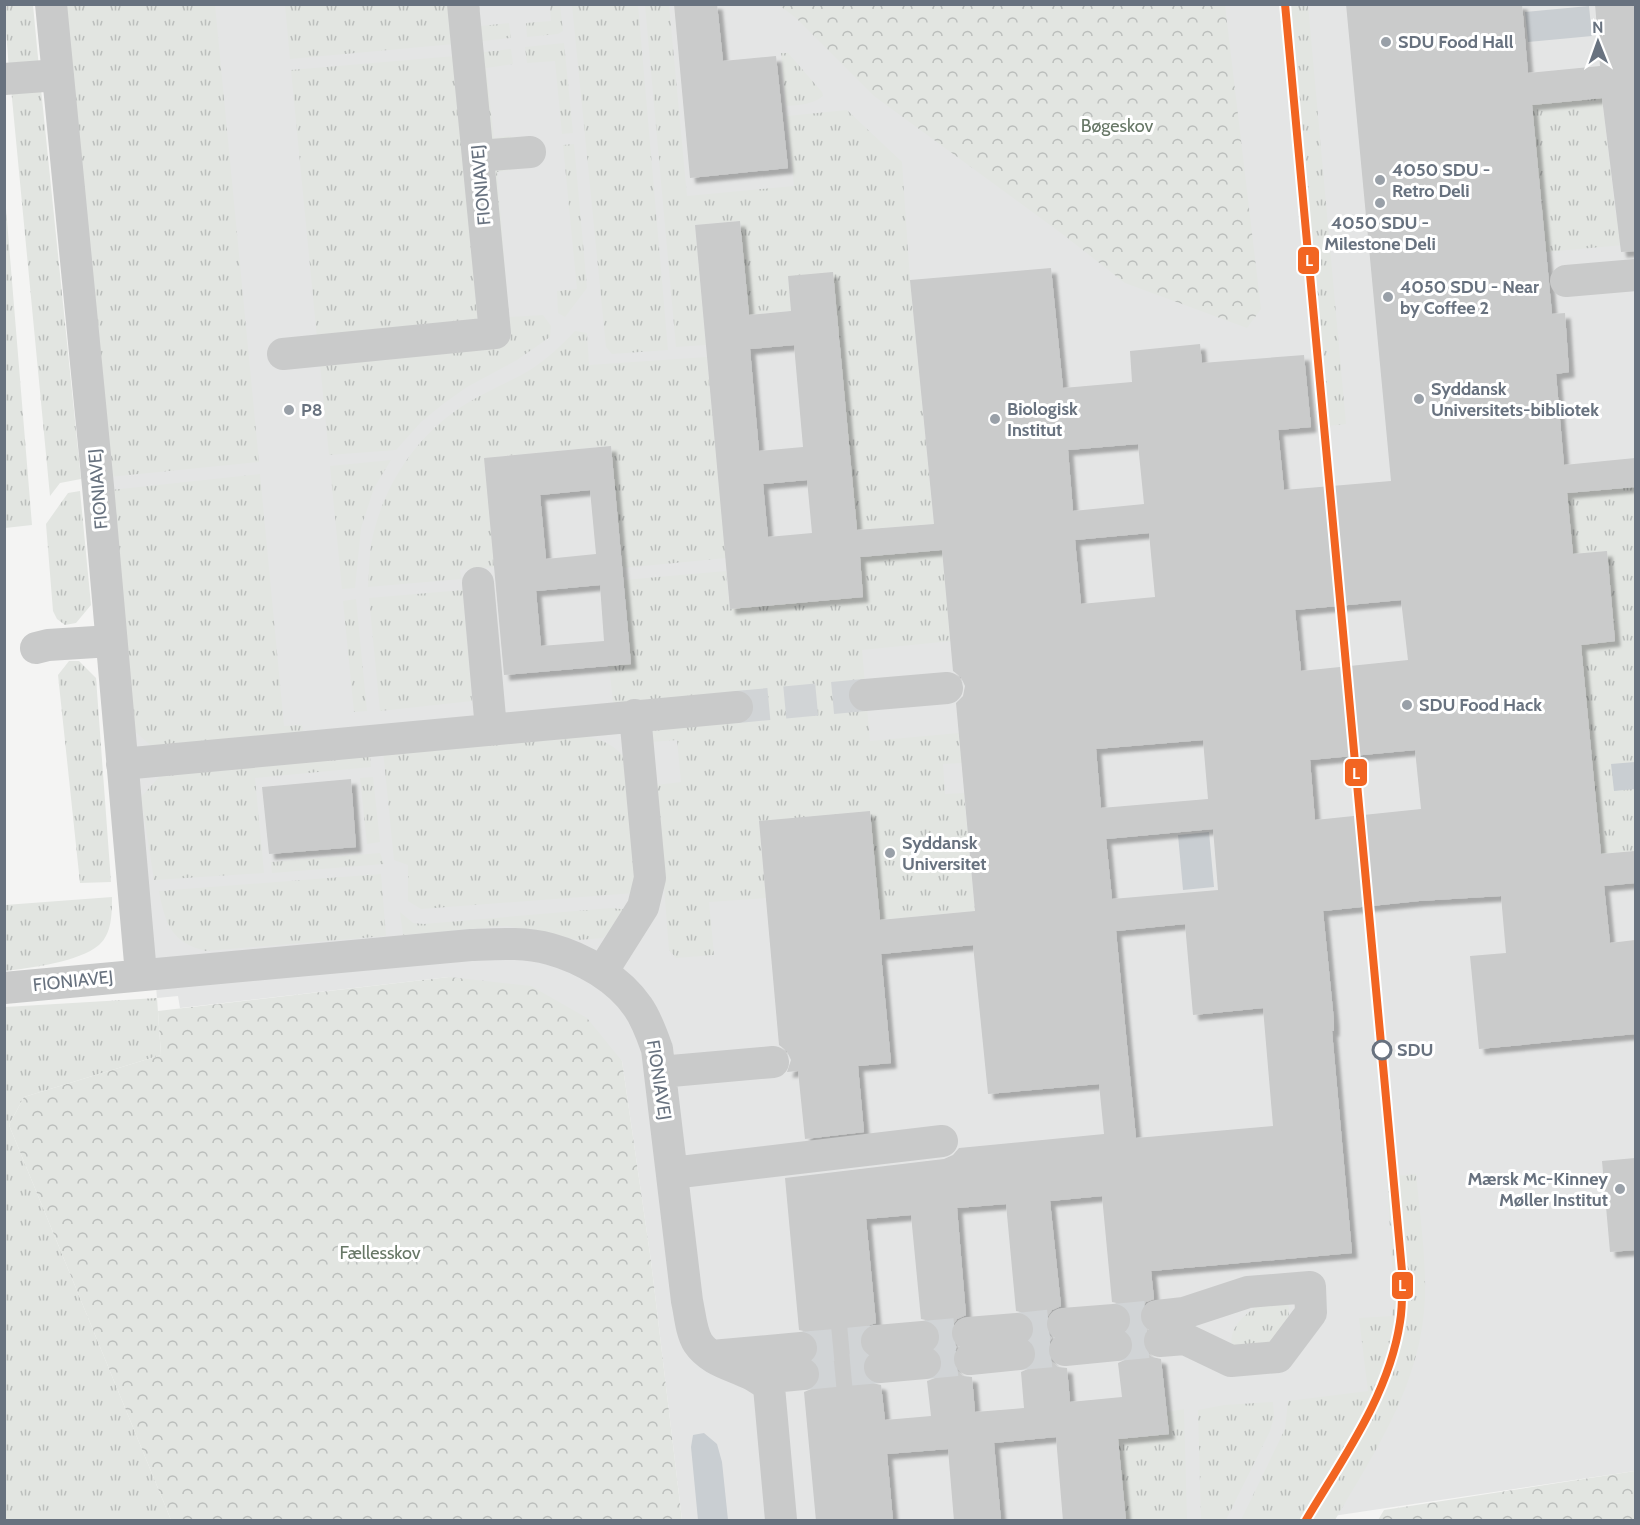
<svg xmlns="http://www.w3.org/2000/svg" width="1640" height="1525" viewBox="0 0 1640 1525" font-family="Cabin,sans-serif">
<defs>
<pattern id="grass-tufts" width="24" height="20" patternUnits="userSpaceOnUse" patternTransform="scale(1.5)"><rect width="24" height="20" fill="#e2e5e1"/><path d="M3 7l-1-3M5 7V3M7 7l1-3M15 17l-1-3M17 17v-4M19 17l1-3" fill="none" stroke="#bbbebc"/></pattern>
<pattern id="forest-crowns" width="20" height="18" patternUnits="userSpaceOnUse" patternTransform="scale(1.5)"><rect width="20" height="18" fill="#e2e5e1"/><path d="M2 6a3 3 0 1 1 6 0M12 15a3 3 0 1 1 6 0" fill="none" stroke="#bbbebc"/></pattern>
<filter id="shadow"><feDropShadow dx="5.5" dy="5.5" stdDeviation="1.5" flood-color="#0004"/></filter>
</defs>
<rect width="100%" height="100%" fill="#f4f4f3"/>
<!-- built -->
<path fill="#e4e5e5" d="M66,5H1635V1471L1306,1520H682L651,1261L622,1061L449,977L180,1008L178,996L157,998Z"/>
<!-- grass -->
<path fill="url(#grass-tufts)" d="M4,5H33L39,68L9,70Z
M66,5H215L259,462L109,477Z
M285,5H450L454,44L290,59Z
M472,5H479L481,26L509,23L511,38L483,41L475,35Z
M550,5H560L563,31L558,34L527,37L526,23L551,21Z
M572,5H638L668,350L612,354L606,347Z
M645,5H669L687,196L794,186L787,116L847,110L902,162L910,280L934,524L857,530L788,276L791,311L749,315L740,221L695,225L706,345L676,347Z
M1279,5H1308L1346,424L1318,427Z
M564,43L573,133L562,134L555,61L527,63L525,47Z
M511,49L513,64L486,68L494,138L511,136V142H489L477,53Z
M781,53H788L822,92L823,96C812,105 799,105 786,106Z
M455,56L481,322L317,338L291,70Z
M11,88L41,89L81,479L60,483L50,496Z
M1602,98L1616,216L1635,215V244L1545,252L1532,105Z
M574,144L587,288L565,317L558,313L557,291L577,289L563,145Z
M511,166L516,169L497,172L509,317L543,315L551,326L550,337L517,360L467,387L443,404L421,422L396,450L329,455L320,364L504,346L488,176L494,167Z
M5,196L32,525L5,528H4Z
M575,331L587,333L589,365L707,357L726,558L623,568L611,446L485,458L494,567L460,570L461,579L368,587C369,573 369,559 371,545C382,486 417,433 469,402C489,390 510,382 530,370C547,359 562,345 575,331Z
M391,460L374,488L361,528L355,588L342,589L330,466Z
M260,474L284,726L302,725L303,731L300,737L155,749L132,729L111,490Z
M1635,487V851L1601,854L1581,645L1615,641L1607,552L1573,554L1567,493Z
M80,491L91,605L76,623L65,625L57,619L53,611L46,524L68,493Z
M942,550L951,641L862,650L870,741L959,733L962,763L943,764L945,794L964,793L975,911L880,920L759,821L766,898L709,902L714,955L676,958L669,950L656,785L681,782L677,740L651,742L613,702L609,665L631,663L624,580L726,571L730,609L863,597L860,557Z
M463,590L472,701L380,711L369,598Z
M356,599L367,711L354,712L343,601Z
M69,661H79L96,678L111,882L80,883L58,675Z
M585,736C606,741 620,747 630,767L635,893L421,909L408,901V865L394,860L383,750Z
M370,756L371,767L255,778L264,873L154,880L141,797L161,775Z
M373,777L380,842L367,844L360,778Z
M380,853L384,864L272,873L271,862Z
M381,874L386,936L206,951C172,943 165,924 159,891Z
M112,897C112,913 112,934 99,945C79,962 30,968 5,971V905Z
M611,908L630,910L603,938L578,940L507,926L403,935L400,912L413,923L424,924Z
M157,998L161,1055L24,1097L9,1125L171,1520H5V1007Z
M1416,1174C1420,1215 1426,1256 1425,1297C1422,1382 1376,1450 1335,1520H1241L1285,1429L1288,1401L1368,1391L1359,1318L1392,1316L1394,1300L1387,1177Z
M1263,1302H1287C1296,1321 1274,1338 1262,1351L1232,1347C1228,1326 1247,1313 1263,1302Z
M1273,1402L1274,1417L1270,1431L1226,1520H1201L1198,1410L1224,1405Z
M1184,1409L1187,1520H1126L1118,1439L1169,1434L1167,1412Z"/>
<!-- forest -->
<path fill="url(#forest-crowns)" d="M779,5H1225L1261,309L1247,328L1125,283L1061,233L874,96L796,18Z
M449,977L531,986L587,1018L622,1061L651,1261L682,1520H171L9,1125L24,1097L161,1055L158,1011Z
M1635,1471V1520H1378L1384,1510Z"/>
<!-- water -->
<path fill="#c9ced2" d="M1589,6L1592,36L1528,42L1525,12Z
M1635,762V789L1614,791L1611,764Z
M1209,832L1214,887L1183,890L1178,835Z
M704,1433L717,1444L722,1462L728,1520H698L691,1447L693,1435Z"/>
<!-- building -->
<path fill="#cacbcb" fill-rule="evenodd" filter="url(#shadow)" d="M674,4H717L723,61L776,56L788,168L690,178Z
M1346,4H1522L1528,73L1600,66L1595,4H1635V251L1621,252L1602,98L1532,105L1552,314L1565,313L1569,372L1556,374L1564,465L1635,458V487L1567,493L1573,554L1607,551L1615,641L1581,645L1601,854L1635,851V883L1604,886L1610,943L1635,940V1034L1479,1049L1470,956L1506,953L1501,896L1419,901L1323,911L1334,1021V1031H1332L1352,1253L1151,1271L1154,1299L1146,1302L1141,1308L1139,1317L1142,1326L1146,1330L1142,1342L1145,1351L1152,1357L1161,1359L1169,1434L1118,1439L1126,1521H1063L1056,1437L994,1443L1001,1521H954L948,1449L887,1454L893,1521H816L804,1392L814,1388L820,1381L821,1372L818,1364L814,1360L818,1355L819,1346L815,1337L809,1332L799,1330L785,1178L944,1159L953,1155L959,1148L1104,1134L1099,1084L988,1094L973,945L881,954L891,1063L858,1066L864,1132L805,1139L798,1071L787,1072L791,1060L787,1051L779,1045L759,821L870,811L880,920L975,911L956,703L963,696L965,686L961,677L953,671L942,550L860,557L863,597L730,609L695,225L740,221L749,315L791,311L788,276L833,272L857,530L934,524L910,280L1051,268L1063,388L1132,382L1130,351L1200,344L1202,363L1304,355L1311,427L1278,430L1284,490L1391,481ZM794,345L803,447L759,451L750,349ZM1138,444L1144,504L1073,511L1068,450ZM807,480L812,533L768,537L763,484ZM1149,533L1155,597L1081,604L1075,540ZM1401,600L1408,660L1301,671L1295,610ZM1203,740L1208,799L1101,808L1096,749ZM1415,750L1421,809L1315,820L1310,760ZM1213,829L1218,890L1112,899L1106,839ZM1185,924L1193,1015L1263,1008L1273,1126L1136,1138L1116,931ZM1102,1196L1112,1302L1122,1304L1129,1310L1132,1319L1130,1327L1127,1332L1131,1335L1134,1344L1132,1353L1127,1359L1118,1363L1122,1397L1070,1402L1067,1368L1058,1367L1051,1361L1047,1351L1048,1343L1052,1338L1048,1334L1045,1326L1047,1317L1052,1310L1061,1306L1050,1201ZM1006,1204L1016,1311L1025,1313L1032,1319L1035,1328L1033,1336L1030,1341L1034,1344L1037,1353L1035,1362L1030,1368L1021,1372L1024,1408L975,1412L972,1377L963,1376L956,1370L952,1360L953,1352L957,1347L953,1343L950,1335L952,1326L957,1319L966,1315L957,1208ZM911,1215L921,1319L931,1321L938,1327L941,1336L939,1344L936,1349L940,1353L943,1362L941,1371L935,1378L927,1381L931,1416L885,1420L881,1385L872,1383L865,1377L862,1368L864,1360L867,1355L862,1351L859,1343L861,1333L867,1326L876,1323L866,1219Z
M611,446L631,664L504,675L484,458ZM590,490L596,554L546,559L540,495ZM600,585L604,641L541,646L536,591Z
M351,779L356,847L269,854L262,787Z
M1635,1158V1250L1610,1252L1602,1161Z"/>
<g fill="none" stroke-linecap="round" stroke-linejoin="round">
<!-- minor-tunnel -->
<path stroke="#d1d4d6" stroke-width="32" stroke-dasharray="32 16" stroke-linecap="butt" d="M737,707L865,695
M1114,1320L1157,1316
M1017,1329L1063,1324
M923,1337L968,1333
M1116,1345L1160,1341
M801,1348L877,1341
M1019,1354L1065,1350
M925,1363L970,1359
M803,1374L880,1367"/>
<!-- minor -->
<path stroke="#c9caca" stroke-width="32" d="M51,4L98,486L141,974
M4,79L58,75
M478,156L530,152
M1566,281L1636,275
M283,354L495,333L463,4
M478,583L491,729
M36,648L48,645L111,641
M865,695L947,688
M122,764L737,707
M602,972L643,907L650,878L635,715
M4,988L471,945C497,944 525,942 550,949C583,958 619,979 638,1007C647,1020 652,1035 657,1049L687,1301C690,1314 691,1332 698,1343C714,1367 749,1366 769,1387L781,1520
M660,1072L773,1062
M672,1173L942,1141
M1157,1316L1184,1313L1248,1292L1310,1287L1311,1313L1278,1357L1231,1361L1185,1339L1160,1341
M1063,1324L1114,1320
M968,1333L1017,1329
M877,1341L923,1337
M1065,1350L1116,1345
M712,1356L801,1348
M970,1359L1019,1354
M880,1367L925,1363
M761,1378L803,1374"/>
<!-- tram-1 casing -->
<g stroke="#fff" stroke-width="12">
<path id="tram-1" d="M1285,4L1402,1271C1402,1288 1403,1305 1400,1322C1389,1395 1343,1458 1306,1520"/>
</g>
<!-- tram-1 -->
<use href="#tram-1" stroke="#f26522" stroke-width="8"/>
</g>
<!-- markers -->
<g fill="#99a0a8" stroke="#fff" stroke-width="2">
<circle cx="1386" cy="42" r="6"/>
<circle cx="1380" cy="180" r="6"/>
<circle cx="1380" cy="203" r="6"/>
<circle cx="1388" cy="297" r="6"/>
<circle cx="1419" cy="399" r="6"/>
<circle cx="289" cy="410" r="6"/>
<circle cx="995" cy="419" r="6"/>
<circle cx="1407" cy="705" r="6"/>
<circle cx="890" cy="853" r="6"/>
<circle cx="1620" cy="1189" r="6"/>
</g>
<circle fill="#fff" stroke="#68727f" stroke-width="3" cx="1382" cy="1050" r="9"/>
<g text-anchor="middle" dominant-baseline="central" stroke-width="6" stroke-linejoin="round" paint-order="stroke">
<!-- poi labels -->
<g font-size="18" font-weight="bold" fill="#68727f" stroke="#fff" text-anchor="start">
<text x="1398" y="42">SDU Food Hall</text>
<text x="1392" y="170">4050 SDU -<tspan x="1392" dy="21">Retro Deli</tspan></text>
<text x="1380" y="223" text-anchor="middle">4050 SDU -<tspan x="1380" dy="21">Milestone Deli</tspan></text>
<text x="1400" y="287">4050 SDU - Near<tspan x="1400" dy="21">by Coffee 2</tspan></text>
<text x="1431" y="389">Syddansk<tspan x="1431" dy="21">Universitets-bibliotek</tspan></text>
<text x="1007" y="409">Biologisk<tspan x="1007" dy="21">Institut</tspan></text>
<text x="301" y="410">P8</text>
<text x="1419" y="705">SDU Food Hack</text>
<text x="902" y="843">Syddansk<tspan x="902" dy="21">Universitet</tspan></text>
<text x="1608" y="1179" text-anchor="end">Mærsk Mc-Kinney<tspan x="1608" dy="21">Møller Institut</tspan></text>
</g>
<!-- park labels -->
<g font-size="18" fill="#677766" stroke="#fff">
<text x="1117" y="126">Bøgeskov</text>
<text x="380" y="1253">Fællesskov</text>
</g>
<!-- street labels -->
<g font-size="18" fill="#68727f" stroke="#fff">
<text transform="translate(481 185) rotate(-95)">FIONIAVEJ</text>
<text transform="translate(98 489) rotate(-95)">FIONIAVEJ</text>
<text transform="translate(73 981) rotate(-6)">FIONIAVEJ</text>
<text transform="translate(659 1080) rotate(81)">FIONIAVEJ</text>
</g>
<!-- stop labels -->
<g font-size="18" font-weight="bold" fill="#68727f" stroke="#fff" text-anchor="start">
<text x="1397" y="1050">SDU</text>
</g>
</g>
<g stroke="#fff" stroke-width="2">
<rect x="1297" y="246" width="23" height="29" rx="6" fill="#f26522"/>
<rect x="1344" y="758" width="24" height="29" rx="6" fill="#f26522"/>
<rect x="1391" y="1271" width="23" height="29" rx="6" fill="#f26522"/>
</g>
<g font-size="16" text-anchor="middle" font-weight="bold" fill="#fff">
<text x="1309" y="266">L</text>
<text x="1356" y="779">L</text>
<text x="1402" y="1291">L</text>
</g>
<!-- border -->
<rect width="1640" height="1525" fill="none" stroke="#68727f" stroke-width="12"/>
<!-- north arrow -->
<g transform="translate(1598 42) rotate(359)" stroke="#ffffff" stroke-width="4.5" paint-order="stroke">
<path d="M0-4.5L10 22L0 15L-10 22Z" fill="#68727f"/>
<text y="-9" font-size="16" font-weight="bold" text-anchor="middle" fill="#68727f">N</text>
</g>
</svg>
